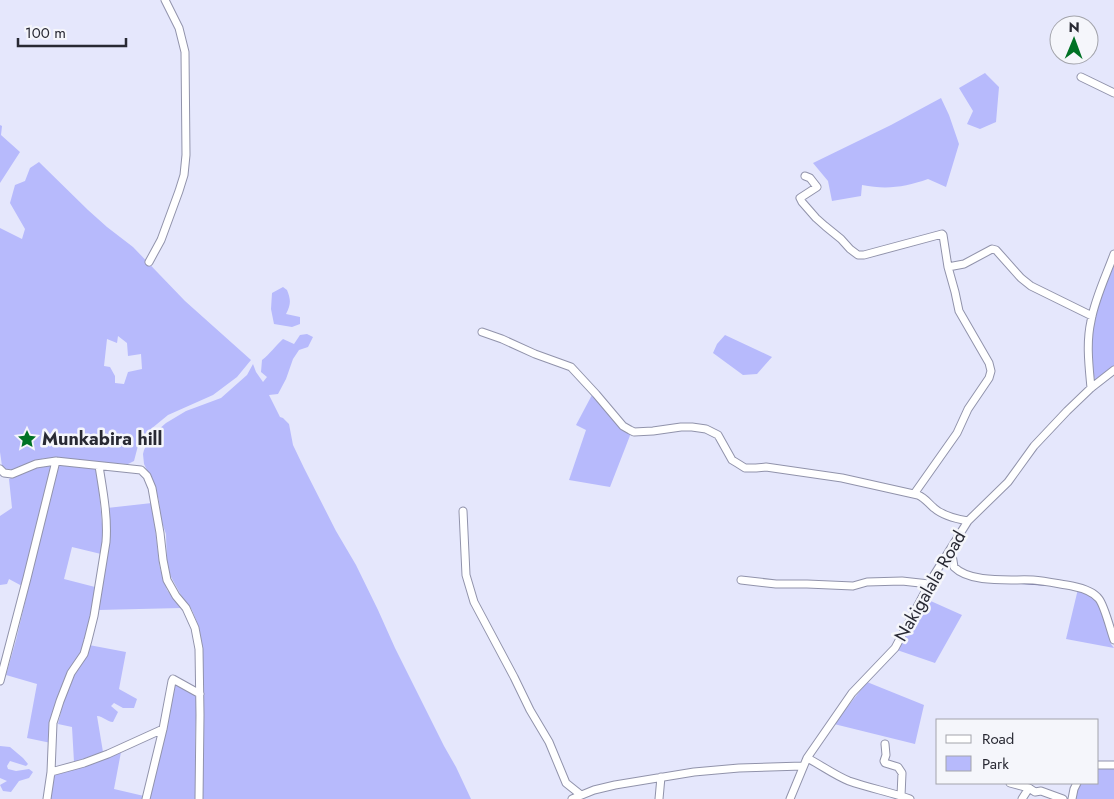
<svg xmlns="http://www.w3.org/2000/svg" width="1114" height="799" viewBox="0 0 1114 799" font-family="Jost,sans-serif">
<rect width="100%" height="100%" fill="#e5e7fc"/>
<!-- green -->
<path fill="#b7bafc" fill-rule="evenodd" d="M985,73L999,87L996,122L980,129L967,124L973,111L959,88Z
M941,98L949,115L959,144L946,187L928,179C905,187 887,190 862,185L861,196L832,201L828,181L813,163L891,125Z
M0,125L2,126L1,135L20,152L0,183Z
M39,162L88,210L107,227L133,247L185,301L251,360L237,377L213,395L168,415L140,438L134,461L128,464C102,464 75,457 49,458C34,458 22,469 7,470L2,466L0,452V228L22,239L25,229L10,203L15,185L25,181L30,168ZM118,336L127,343L128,356L141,354L142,369L128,372L124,384L115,383V376L110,367L104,366L107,339L117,343Z
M1114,260V367L1095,381L1092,367V327L1103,289Z
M283,287L287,290C291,300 291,304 286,314L300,317V324L292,327L274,324L271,309L272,293Z
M307,334L313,337L308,347L299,350L293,359L286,379L278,394L269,395L280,417L283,418L289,424L293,445L304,468L336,531L356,565L378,610L395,648L444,746L456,767L471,799H202V643L197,622L192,610L182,597L170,575L167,565L166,534L160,517L159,501L155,487L144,464L143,454L144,450L151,436L166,423L186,411L221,398L247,375L253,364L256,372L263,382L267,377L261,372L262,360C270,354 275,346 283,339L294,344L300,335Z
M725,335L772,357L757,374L743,375L713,353L717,344Z
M593,393L625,431L631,433L610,487L569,480L586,430L576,425Z
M53,464L22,586L9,579L7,584L0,585V516L12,508L9,479L27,469Z
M58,464L97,468L103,535L101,554L72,547L64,579L95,587L92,611L82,651L70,668L60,690L55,706L51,725V743L27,738L37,684L6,675L16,640Z
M152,503L160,568L167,590L181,608L98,610L105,566L109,547L110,529L107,508Z
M1078,589L1085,590L1104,603L1111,644L1114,648L1066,639Z
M924,598L962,615L935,663L897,650Z
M89,645L126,652L119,689L137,699L134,708H123L114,703L111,706L118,712L113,722C107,722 103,716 97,716L103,752L74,762L72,727L58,724L62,707L73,675Z
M867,682L924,705L915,744L834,724Z
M174,684L197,696L195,738V799H149L166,732L174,690Z
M0,746L10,747L23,758L28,764L26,766L10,761L7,766L8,769L16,771L29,769L33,772L29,778L19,781L11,792L3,791L0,785L7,781L0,778Z
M121,752L114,789L144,796L143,799H50L52,777L55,774L101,760Z
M1098,764L1114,767V799H1073L1076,783H1098Z"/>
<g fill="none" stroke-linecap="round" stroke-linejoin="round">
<!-- stream -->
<path stroke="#6d6ea4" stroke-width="2" d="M1021,583L1048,585"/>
<!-- street casing -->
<g stroke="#9193ab" stroke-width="9">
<path id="street" d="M1081,77L1114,93
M805,176L810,178L817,187L800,198L802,202L816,218L825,226L841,239L850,249L858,255H864L942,234L943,235L948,267L964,264L992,249L996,250L1021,278L1031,286L1092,316
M149,262L161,240L179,191L184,175L186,155L185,52L179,28L165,0
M482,332L502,339L535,354L571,367L596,394L623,426L630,430L634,432L653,431L681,427H692L706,429L718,435L732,460L737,463L745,468H756L766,467L842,478L918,495C925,498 928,503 934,508C943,516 956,519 968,521
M1091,388C1089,366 1086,343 1091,321C1095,298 1106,276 1114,254
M0,469L4,473L12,474L36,464L56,461L141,470L147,476L152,488L160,533L163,560L167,580L176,596L186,608L195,628L199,649L200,715L199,799
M914,494L957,433L968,409L989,378L991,371L989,363L959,311L955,292L948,267
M463,511L466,575L474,602L514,677L530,710L549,742L566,783L581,795
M951,548L954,567C971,584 1011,579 1033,580C1046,581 1059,584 1072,586C1082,588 1093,591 1099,599C1105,607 1110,629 1114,640
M741,580L776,584H807L853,586L867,582L902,581L929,584
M0,681L27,578L56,461
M885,744L886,755L884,761L885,763L898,767L902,773L901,796
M807,758C821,765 834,775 849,781C869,788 890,792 910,799
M1098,765H1114
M51,772L84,763L108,754L163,729
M1010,783L1029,788
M47,799L51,772L53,723L60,701L71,673L84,654L88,640L94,616L106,542C108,517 103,491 99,466
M146,799L163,729L172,681L173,679L200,694
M572,799L594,790L615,785L694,772L739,768L803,766
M659,799L661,777
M790,799L807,758L852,693L895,648L934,575L968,521L1008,482L1034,446L1067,411L1091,388L1114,370
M1022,799L1029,788L1035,792L1041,791L1063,799
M1072,799L1074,789L1077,783"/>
</g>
<!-- street -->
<use href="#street" stroke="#fff" stroke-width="7"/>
</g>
<!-- icons -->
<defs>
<g id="sight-bare" transform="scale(1.5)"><path d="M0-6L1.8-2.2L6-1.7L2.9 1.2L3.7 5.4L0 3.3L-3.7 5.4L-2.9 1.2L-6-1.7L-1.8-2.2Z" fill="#007225" stroke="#f5f6fb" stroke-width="2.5" paint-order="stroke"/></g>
</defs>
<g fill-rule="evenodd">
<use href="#sight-bare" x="27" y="439"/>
</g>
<g text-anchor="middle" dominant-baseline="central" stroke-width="5" stroke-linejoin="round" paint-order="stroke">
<!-- poi labels -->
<g font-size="18" font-weight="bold" fill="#282933" stroke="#f5f6fb" text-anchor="start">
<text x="42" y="439">Munkabira hill</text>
</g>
<!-- street labels -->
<g font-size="18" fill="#282933" stroke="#f5f6fb">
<text transform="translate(930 586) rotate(-60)">Nakigalala Road</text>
</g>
</g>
<!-- legend -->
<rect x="936" y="719" width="162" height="65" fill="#f5f6fb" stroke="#a3a4ab"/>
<rect x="946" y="735" width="25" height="8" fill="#ffffff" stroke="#a3a4ab"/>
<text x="982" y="744" font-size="15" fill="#282933">Road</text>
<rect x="946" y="756" width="25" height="15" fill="#b7bafc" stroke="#a3a4ab"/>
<text x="982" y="769" font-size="15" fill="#282933">Park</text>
<!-- north arrow -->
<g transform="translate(1074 40) rotate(1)"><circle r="24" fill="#f5f6fb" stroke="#a3a4ab"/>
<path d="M0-4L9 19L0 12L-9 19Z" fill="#007225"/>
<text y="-8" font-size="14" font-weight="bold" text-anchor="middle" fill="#282933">N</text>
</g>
<!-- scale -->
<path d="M18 38v8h108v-8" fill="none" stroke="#282933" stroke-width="2.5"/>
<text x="25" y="38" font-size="15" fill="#282933" stroke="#f5f6fb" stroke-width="4" paint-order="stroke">100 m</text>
</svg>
